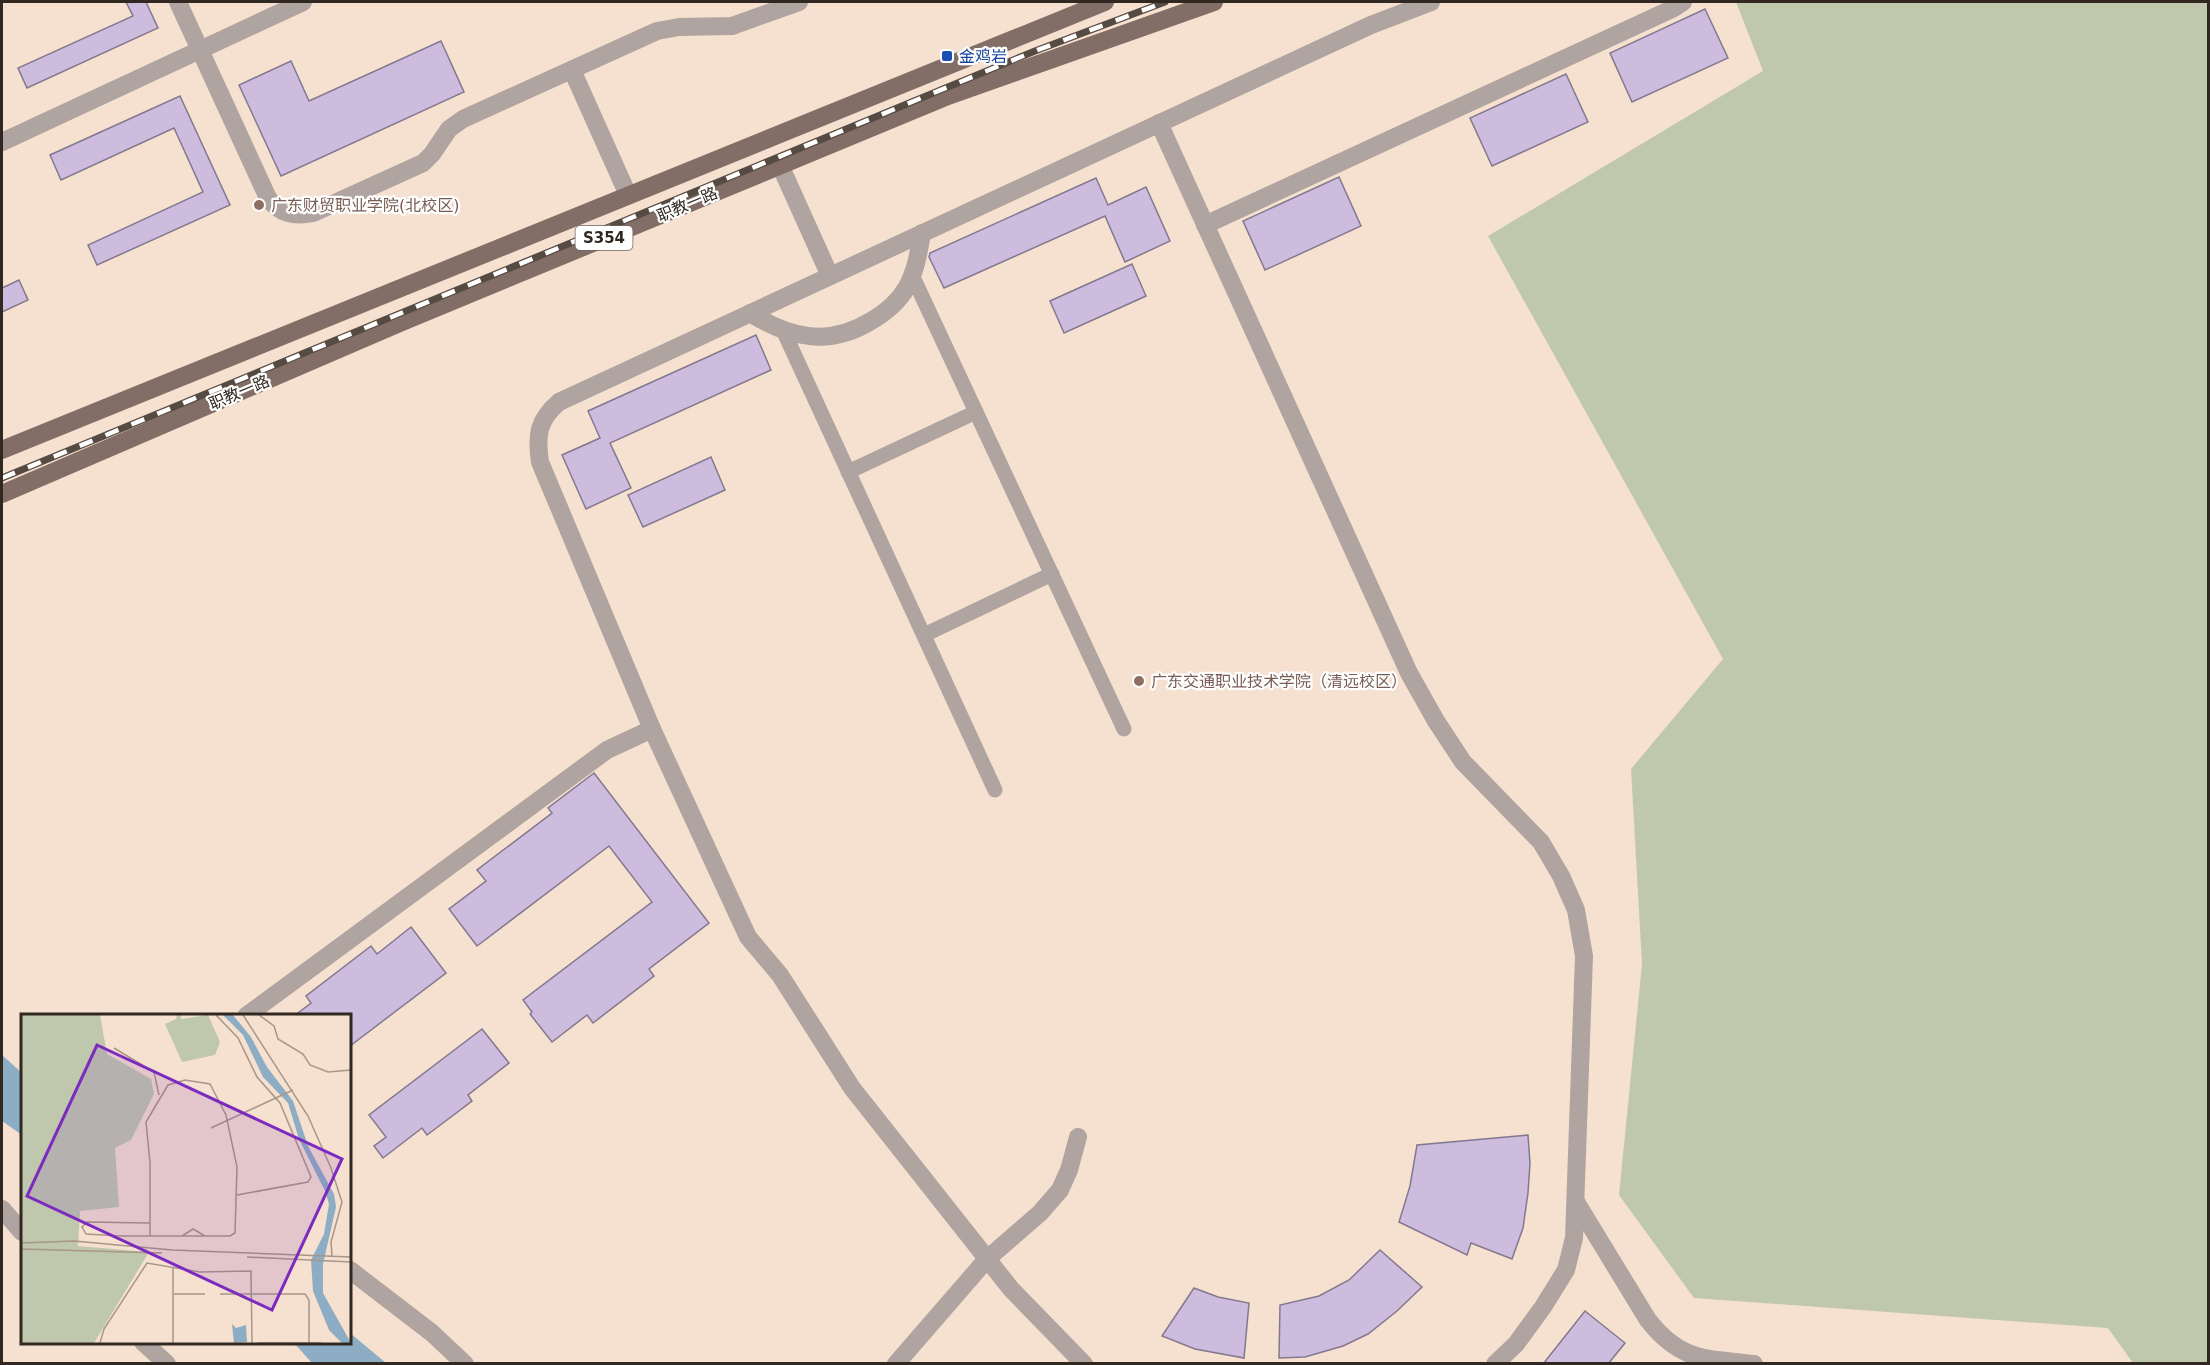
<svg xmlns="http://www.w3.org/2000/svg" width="2210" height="1365" font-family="'DejaVu Sans','Noto Sans SC',sans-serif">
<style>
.green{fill:#bfc8ad}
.water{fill:#8dadc5}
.building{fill:#cdbcde;stroke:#83798e;stroke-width:1.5}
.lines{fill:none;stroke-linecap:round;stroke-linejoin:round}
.pedestrian{stroke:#afa49f;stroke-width:15}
.minor{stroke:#afa49f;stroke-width:18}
.primary{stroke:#826e66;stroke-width:18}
.rail-casing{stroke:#564b42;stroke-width:7}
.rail{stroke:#fff;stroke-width:4.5;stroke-dasharray:14;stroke-linecap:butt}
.transit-dot{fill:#1a4fb4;stroke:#fff;stroke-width:2}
.education-dot{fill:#8d6e63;stroke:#fff;stroke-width:2}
.labels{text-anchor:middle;stroke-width:4.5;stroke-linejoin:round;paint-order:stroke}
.shield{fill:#fff;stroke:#6e6864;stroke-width:1.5}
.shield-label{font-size:15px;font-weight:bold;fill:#302821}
.transit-label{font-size:16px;fill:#164399;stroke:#fff;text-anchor:start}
.street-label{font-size:16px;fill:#302821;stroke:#fff}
.education-label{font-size:16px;fill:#785e54;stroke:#fff;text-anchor:start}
.inset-road{fill:none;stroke:#a79689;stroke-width:1.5}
.view{fill:#7b2cbf;fill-opacity:0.15;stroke:#7b2cbf;stroke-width:3}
.inset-edge{fill:none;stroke:#302821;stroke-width:3}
</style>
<rect width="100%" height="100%" fill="#f6e0cf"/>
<polygon class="green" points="1736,2 2208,2 2208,1363 2133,1363 2108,1328 1694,1298 1619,1195 1642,964 1631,769 1723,659 1488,236 1763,71"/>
<g class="water">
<polygon points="2,1055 22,1073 22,1135 2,1121"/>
<polygon points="350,1333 386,1363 312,1363 294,1343 350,1342"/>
</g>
<g class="building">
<polygon points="126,2 146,2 158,28 27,88 18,68 133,16"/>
<polygon points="1705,9 1728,58 1632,102 1610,53"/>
<polygon points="441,41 464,92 281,176 239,85 291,61 309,101"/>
<polygon points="1566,74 1588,122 1492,166 1470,118"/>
<polygon points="180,96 230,205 97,265 88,245 203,192 174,128 61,180 50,155"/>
<polygon points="1339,177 1361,226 1265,270 1243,221"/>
<polygon points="1096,178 1108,205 1146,187 1170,241 1125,262 1105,216 944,288 929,257 930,253"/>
<polygon points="1132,264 1146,296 1064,333 1050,301"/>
<polygon points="19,280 28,300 2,312 2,288"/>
<polygon points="756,335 771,370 610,443 631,488 586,509 562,455 600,438 588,411"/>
<polygon points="711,457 725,490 643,527 628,495"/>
<polygon points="594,773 709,923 649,969 654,976 593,1023 587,1015 552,1042 530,1014 532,1012 523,1000 652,902 609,846 477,946 449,909 486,881 477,870 552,813 548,808"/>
<polygon points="411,927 446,973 350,1046 350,1016 294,1016 311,1003 306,996 371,946 377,954"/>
<polygon points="482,1029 509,1063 468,1095 472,1101 427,1135 422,1128 383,1158 374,1146 386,1137 369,1115"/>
<polygon points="1528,1135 1530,1163 1528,1193 1523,1228 1512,1259 1471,1243 1467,1255 1399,1222 1410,1186 1417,1145"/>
<polygon points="1380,1250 1422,1287 1397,1311 1368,1334 1343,1346 1305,1357 1279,1358 1280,1305 1319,1296 1349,1280"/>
<polygon points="1194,1288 1218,1297 1249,1303 1244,1358 1195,1349 1162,1336"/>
<polygon points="1585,1311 1625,1343 1608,1364 1543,1364"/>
</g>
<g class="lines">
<g class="pedestrian">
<polyline points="912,275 1124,729"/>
<polyline points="783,330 995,790"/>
<polyline points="848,472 976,412"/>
<polyline points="924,635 1052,574"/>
</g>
<g class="minor">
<path d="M178,2l90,196c12,16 26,19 45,15l110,-50 9,-9 17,-25 14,-10 194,-88 22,-4 53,-1 67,-24"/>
<polyline points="572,70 628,195"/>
<polyline points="1159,123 1409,673 1436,721 1463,762 1541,842 1561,876 1576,910 1584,956 1574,1238 1566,1270 1543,1307 1516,1344 1495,1364"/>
<polyline points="2,142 303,2"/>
<polyline points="780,165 830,276"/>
<polyline points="1205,225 1674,8 1683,2"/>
<path d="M750,313c40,25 79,34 121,8 14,-8 28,-20 36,-34 9,-17 12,-36 15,-54"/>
<polyline points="246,1016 607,750 652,729"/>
<path d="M1576,1202l72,118c33,42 57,38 106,44"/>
<polyline points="2,1209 22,1232"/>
<polyline points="350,1270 432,1333 465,1364"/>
<polyline points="143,1342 167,1364"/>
<polyline points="896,1364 987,1259 1040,1213 1060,1190 1069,1170 1078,1137"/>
<path d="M1084,1364l-73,-75 -159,-201 -72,-113 -32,-38 -96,-208 -112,-267c-4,-27 -2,-42 19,-60l812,-377 60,-23"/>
</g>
<g class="primary">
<polyline points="2,450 1105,2"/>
<polyline points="2,494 402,322 948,96 1214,2"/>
</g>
<defs>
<polyline id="rail" points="2,478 1035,51 1165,2"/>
</defs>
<use href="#rail" class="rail-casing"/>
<use href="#rail" class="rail"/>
</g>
<rect class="transit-dot" x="941" y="50" width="12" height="12" rx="3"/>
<g class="education-dot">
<circle cx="259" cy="205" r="6"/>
<circle cx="1139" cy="681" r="6"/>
</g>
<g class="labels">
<rect class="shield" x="575.5" y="226" width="57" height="24" rx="4.5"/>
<g class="shield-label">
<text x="604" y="243">S354</text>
</g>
<g class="transit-label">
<text x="959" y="62">金鸡岩</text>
</g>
<g class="street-label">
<text transform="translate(687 204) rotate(-23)" y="6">职教一路</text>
<text transform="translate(239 392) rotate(-23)" y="6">职教一路</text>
</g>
<g class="education-label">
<text x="271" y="211">广东财贸职业学院(北校区)</text>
<text x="1151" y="687">广东交通职业技术学院（清远校区）</text>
</g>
</g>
<g transform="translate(21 1014)">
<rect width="330" height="330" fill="#f6e0cf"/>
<path d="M0,1h79l7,39 44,25 3,15 -23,46 -16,8 4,59 -39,4 -2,35 71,6 -55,91h-73zM156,1h4v4l27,-4 12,27 -5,13 -33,7 -17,-38 11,-5z" fill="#bfc8ad"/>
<path d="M202,1h10l18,22 16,30 26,34 15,45 26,48 2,13 -13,57v29l28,50h-9l-13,-13 -16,-39 -2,-31 13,-26 5,-30 -4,-13 -26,-52 -11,-36 -25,-26 -20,-42zM211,310l4,4 10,-3 1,17 -13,1z" fill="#8dadc5"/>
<path class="inset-road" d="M195,1l22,23 19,39 23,26 31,74 -3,5 -71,13M222,1l65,101 23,52 11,34 -11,40 1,14M238,1l15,11 4,13 25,15 7,11 18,7 23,-2M93,34l40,24 5,23M190,114l82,-38M129,222v-73l-4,-41 22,-37 17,-5 25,4 16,31 11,52 -2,66 -5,3h-109l-35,-2 -4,-7 5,-5 63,1M161,222l11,-7 12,7M0,229l53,-2 98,9 179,7M0,235l141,4M226,243l104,5M152,254v75M153,280h31M199,280h85l4,6v43M79,329l4,-14 43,-66 53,9 51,-1 1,72M236,329h64"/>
<path class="view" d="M76,31l245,114 -70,151 -245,-114z"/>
<rect width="330" height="330" class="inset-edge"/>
</g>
<rect width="2210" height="1365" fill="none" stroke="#302821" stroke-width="6"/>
</svg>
